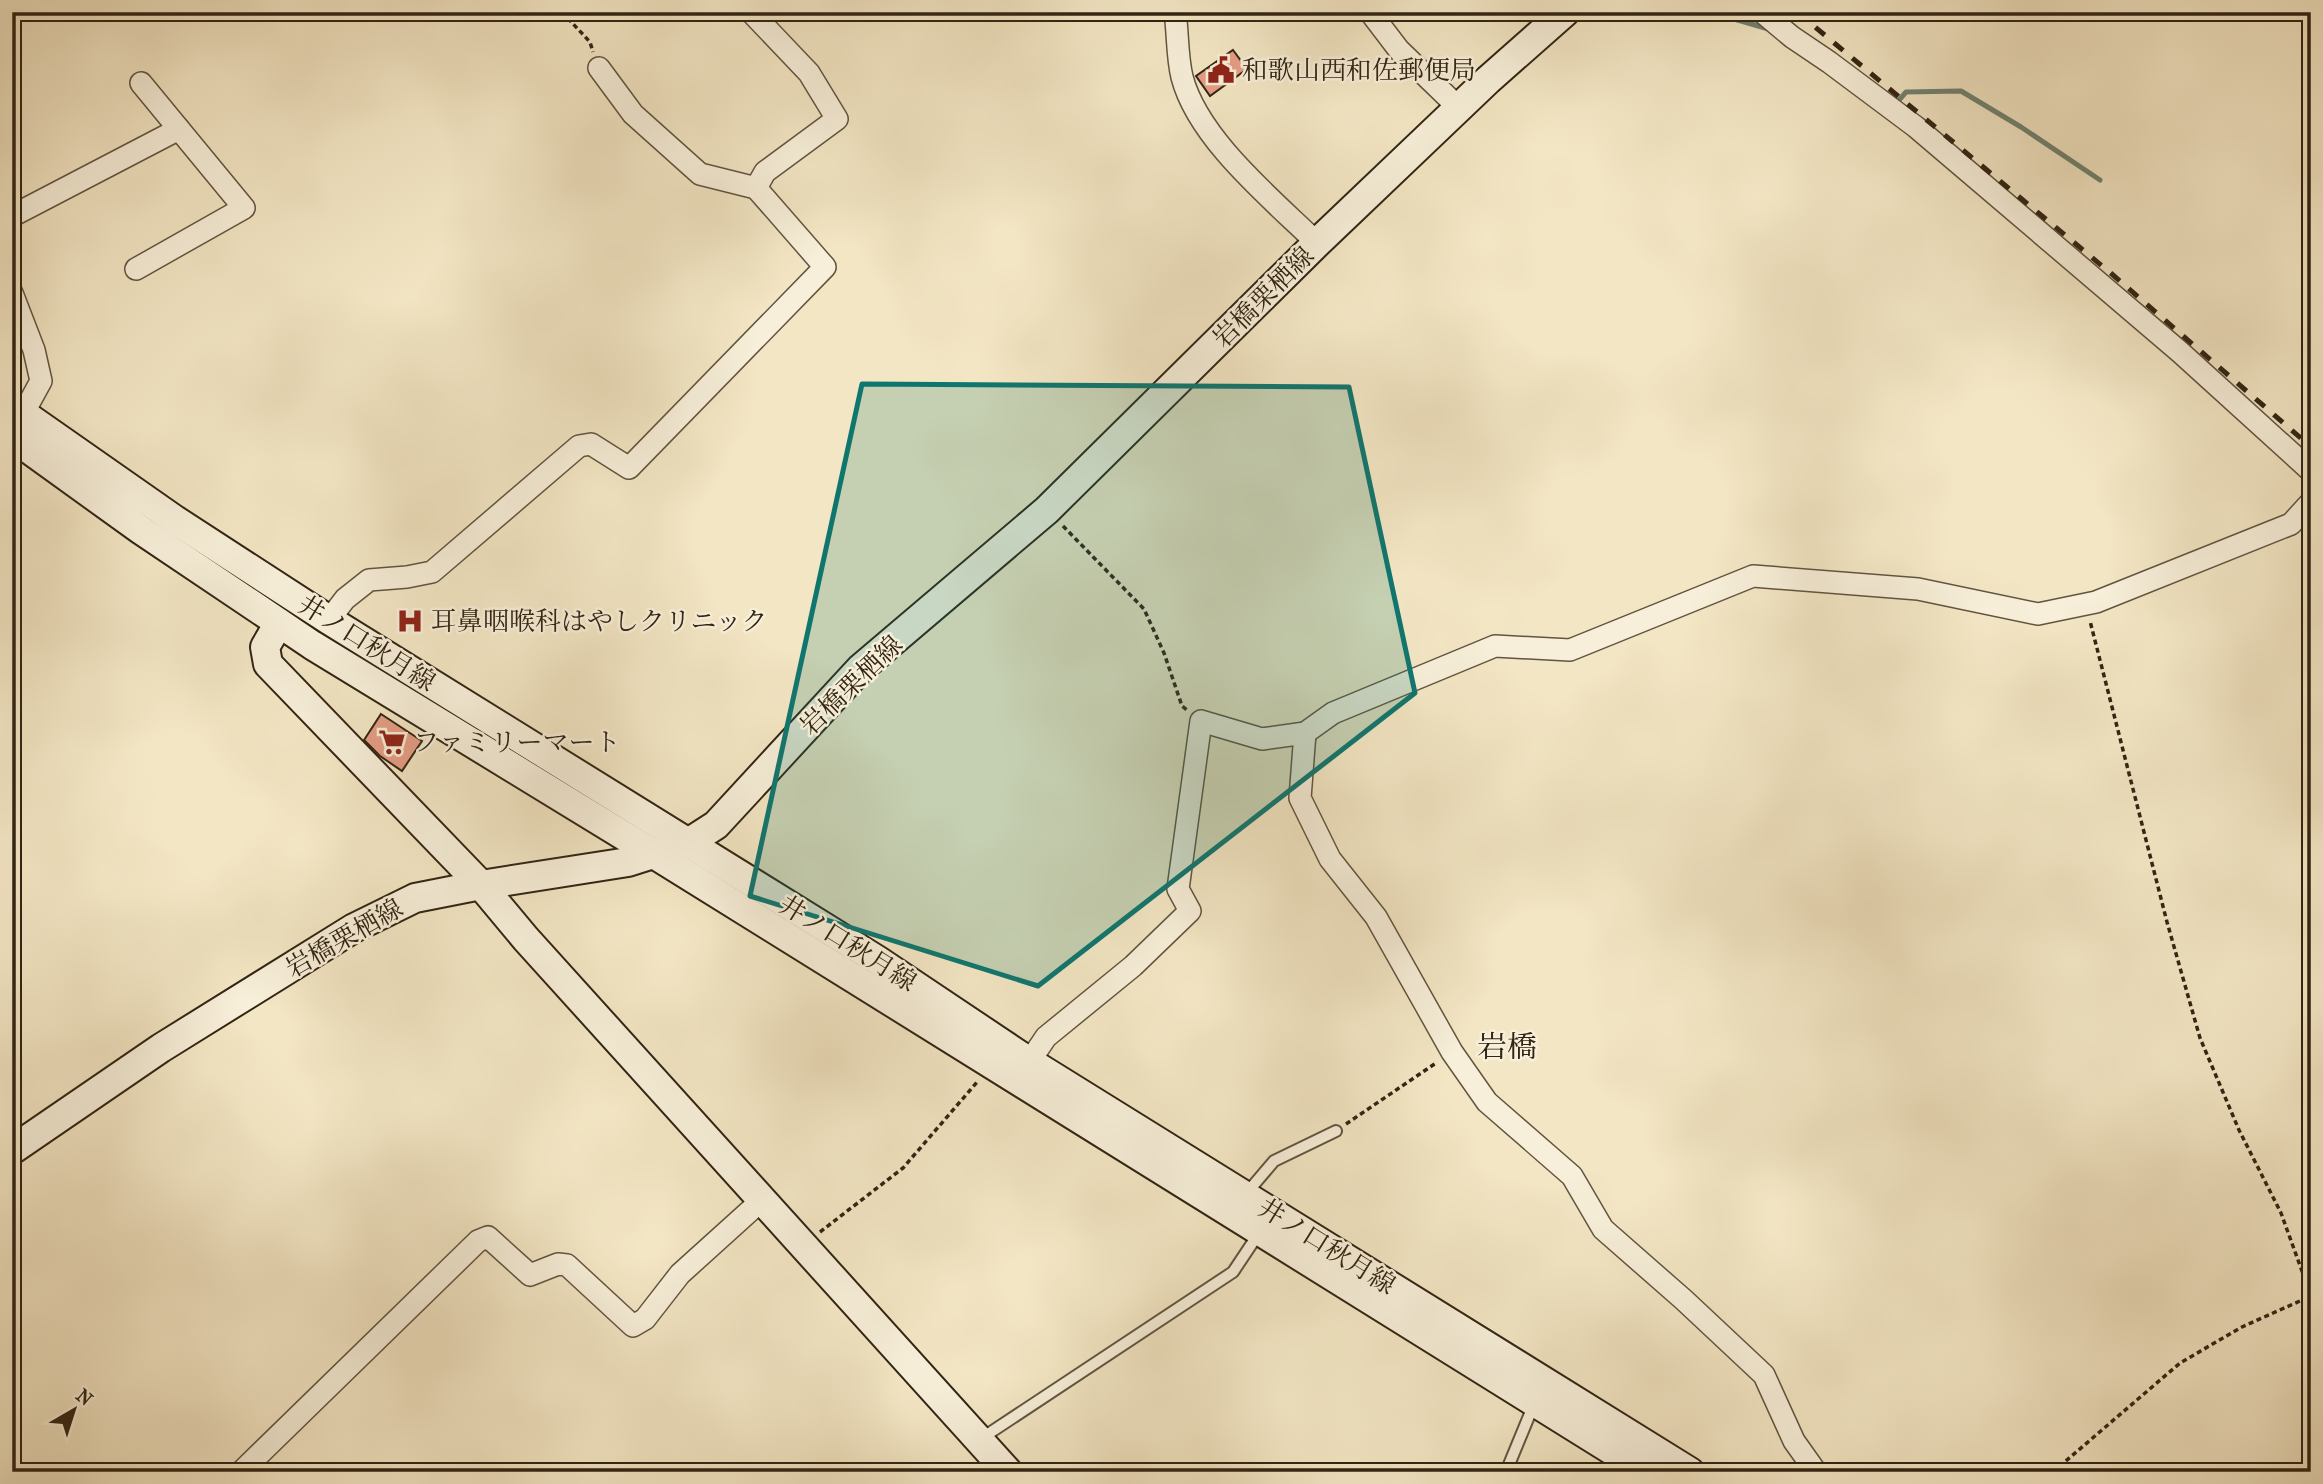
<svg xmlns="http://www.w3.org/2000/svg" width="2323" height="1484" font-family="'IM FELL French Canon','Noto Serif JP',serif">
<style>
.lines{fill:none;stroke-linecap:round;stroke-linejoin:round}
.stream{stroke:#718271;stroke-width:5}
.building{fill:#e69e86;stroke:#312413;stroke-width:2}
.lane-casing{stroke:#62543f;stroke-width:14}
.street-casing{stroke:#62543f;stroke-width:24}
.secondary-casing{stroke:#312413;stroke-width:32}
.path{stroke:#312413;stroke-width:3.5;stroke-dasharray:5 3.5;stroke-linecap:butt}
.lane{stroke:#f7efd9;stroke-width:10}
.street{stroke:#f7efd9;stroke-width:21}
.secondary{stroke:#f7efd9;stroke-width:28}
.rail{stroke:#312413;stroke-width:5;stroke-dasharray:12 12;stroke-linecap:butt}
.marked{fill:#0f766e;fill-opacity:0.2;stroke:#0f766e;stroke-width:5;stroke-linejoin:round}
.labels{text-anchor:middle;stroke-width:5;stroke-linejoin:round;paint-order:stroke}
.poi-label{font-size:26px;fill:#312413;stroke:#f7efd9;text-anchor:start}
.street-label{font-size:26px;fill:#312413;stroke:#f7efd9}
.quarter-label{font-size:30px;fill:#312413;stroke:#f7efd9}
</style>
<rect width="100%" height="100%" fill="#f3e6c4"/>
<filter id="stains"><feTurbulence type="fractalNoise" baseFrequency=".00286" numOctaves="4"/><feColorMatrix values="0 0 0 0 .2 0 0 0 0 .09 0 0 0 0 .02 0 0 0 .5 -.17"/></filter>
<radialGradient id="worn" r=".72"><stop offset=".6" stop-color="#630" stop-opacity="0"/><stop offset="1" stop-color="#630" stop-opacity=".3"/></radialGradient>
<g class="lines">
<g class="stream">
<polyline points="1710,12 1772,30"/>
<polyline points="1894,106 1906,92 1961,91 2021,127 2100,180"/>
</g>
</g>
<g class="building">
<polygon points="1233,50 1247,69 1210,96 1196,76"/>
<polygon points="381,714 422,741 402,771 380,756 364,740"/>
</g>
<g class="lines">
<defs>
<g id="lane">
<polyline points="1245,1195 1274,1161 1336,1131"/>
<polyline points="979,1440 1233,1272 1259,1233"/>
<polyline points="1506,1472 1534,1404"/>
</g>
<g id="street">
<path d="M1175,12c3,21 2,45 7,65 16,62 90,122 135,166"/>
<polyline points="1370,12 1399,50 1459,108"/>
<polyline points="1762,12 1792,37 1829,62 1916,127 2180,352 2311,471"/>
<polyline points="599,68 633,114 700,174 756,188"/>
<polyline points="12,216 179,129"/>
<polyline points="136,269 244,208 141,83"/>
<polyline points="12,293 34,350 41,381 23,414 16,424"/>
<polyline points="329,620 345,599 369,580 407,577 432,572 579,446 591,444 629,468 825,267 756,188 765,172 837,119 809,73 751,12"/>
<polyline points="1305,733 1300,798 1330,859 1376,917 1452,1052 1487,1102 1572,1176 1603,1229 1684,1300 1764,1375 1794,1441 1816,1472"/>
<polyline points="1021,1074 1046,1037 1133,966 1190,911 1178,889 1201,721 1262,739 1305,733 1333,713 1495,646 1570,650 1753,576 1918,589 2038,614 2096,602 2291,524 2311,502"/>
<polyline points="241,1472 478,1241 488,1237 530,1275 558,1264 567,1265 633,1326 645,1319 680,1274 762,1200"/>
</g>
<g id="secondary">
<polyline points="12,406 175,520 329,620 877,960 1028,1061 1690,1472"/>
<polyline points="12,437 141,530 312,645 654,854 1647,1472"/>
<polyline points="279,623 265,647 268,664 481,885 526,939 1008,1472"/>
<polyline points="12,1150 161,1048 354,928 415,898 481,885 628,862 688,843 716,825 860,669 1047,510 1317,243 1488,80 1565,12"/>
</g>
</defs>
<use href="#lane" class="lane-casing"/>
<use href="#street" class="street-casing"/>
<use href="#secondary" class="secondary-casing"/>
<g class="path">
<polyline points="562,12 590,42 593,52"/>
<polyline points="1063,526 1144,609 1164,653 1182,706 1187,710"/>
<polyline points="1346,1124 1436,1063"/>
<polyline points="820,1232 903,1168 978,1081"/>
<polyline points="2053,1472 2180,1363 2242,1327 2311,1296 2281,1213 2239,1130 2200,1038 2167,922 2090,621"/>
</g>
<use href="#lane" class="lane"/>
<use href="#street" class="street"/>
<use href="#secondary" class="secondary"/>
<polyline class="rail" points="1797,12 2113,275 2311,447"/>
</g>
<path class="marked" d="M862,384l487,3 66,306 -377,293 -288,-90z"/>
<defs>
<symbol id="civic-bare" viewBox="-9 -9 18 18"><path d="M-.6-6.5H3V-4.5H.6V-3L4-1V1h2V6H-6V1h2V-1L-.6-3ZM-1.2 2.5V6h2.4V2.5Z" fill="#8f2418" stroke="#f7efd9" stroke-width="2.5" paint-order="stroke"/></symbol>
<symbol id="hospital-bare" viewBox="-9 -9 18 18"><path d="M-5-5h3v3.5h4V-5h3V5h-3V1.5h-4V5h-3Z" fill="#8f2418" stroke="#f7efd9" stroke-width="2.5" paint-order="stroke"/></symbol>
<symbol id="supermarket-bare" viewBox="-9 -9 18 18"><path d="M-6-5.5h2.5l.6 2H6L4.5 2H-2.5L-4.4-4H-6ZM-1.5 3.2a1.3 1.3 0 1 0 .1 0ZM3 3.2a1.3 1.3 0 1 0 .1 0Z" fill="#8f2418" stroke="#f7efd9" stroke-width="2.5" paint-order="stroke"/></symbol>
</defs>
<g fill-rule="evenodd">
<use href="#civic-bare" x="1202" y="51" width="38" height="38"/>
<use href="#hospital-bare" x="391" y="602" width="38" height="38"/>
<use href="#supermarket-bare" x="373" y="723" width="38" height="38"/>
</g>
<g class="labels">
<g class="poi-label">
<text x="1242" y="79">和歌山西和佐郵便局</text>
<text x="431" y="630">耳鼻咽喉科はやしクリニック</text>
<text x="413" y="751">ファミリーマート</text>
</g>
<g class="street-label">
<text transform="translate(1263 297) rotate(-45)" y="9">岩橋栗栖線</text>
<text transform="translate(367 643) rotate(32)" y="9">井ノ口秋月線</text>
<text transform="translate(851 685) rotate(-44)" y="9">岩橋栗栖線</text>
<text transform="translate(344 938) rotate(-30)" y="9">岩橋栗栖線</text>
<text transform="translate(848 943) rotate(32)" y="9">井ノ口秋月線</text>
<text transform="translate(1327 1246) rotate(32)" y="9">井ノ口秋月線</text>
</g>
<g class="quarter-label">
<text x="1507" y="1057">岩橋</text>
</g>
</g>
<rect width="2323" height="1484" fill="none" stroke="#f3e6c4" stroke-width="42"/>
<rect x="14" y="14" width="2295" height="1456" fill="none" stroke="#312413" stroke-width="3.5"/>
<rect x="21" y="21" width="2281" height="1442" fill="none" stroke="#312413" stroke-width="2"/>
<g transform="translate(74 1410) rotate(39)" stroke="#f7efd9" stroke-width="5" paint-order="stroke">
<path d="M0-5L12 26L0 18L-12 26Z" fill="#312413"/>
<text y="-10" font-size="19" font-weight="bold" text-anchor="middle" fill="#312413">N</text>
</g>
<rect width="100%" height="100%" filter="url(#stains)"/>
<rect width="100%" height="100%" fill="url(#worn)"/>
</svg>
